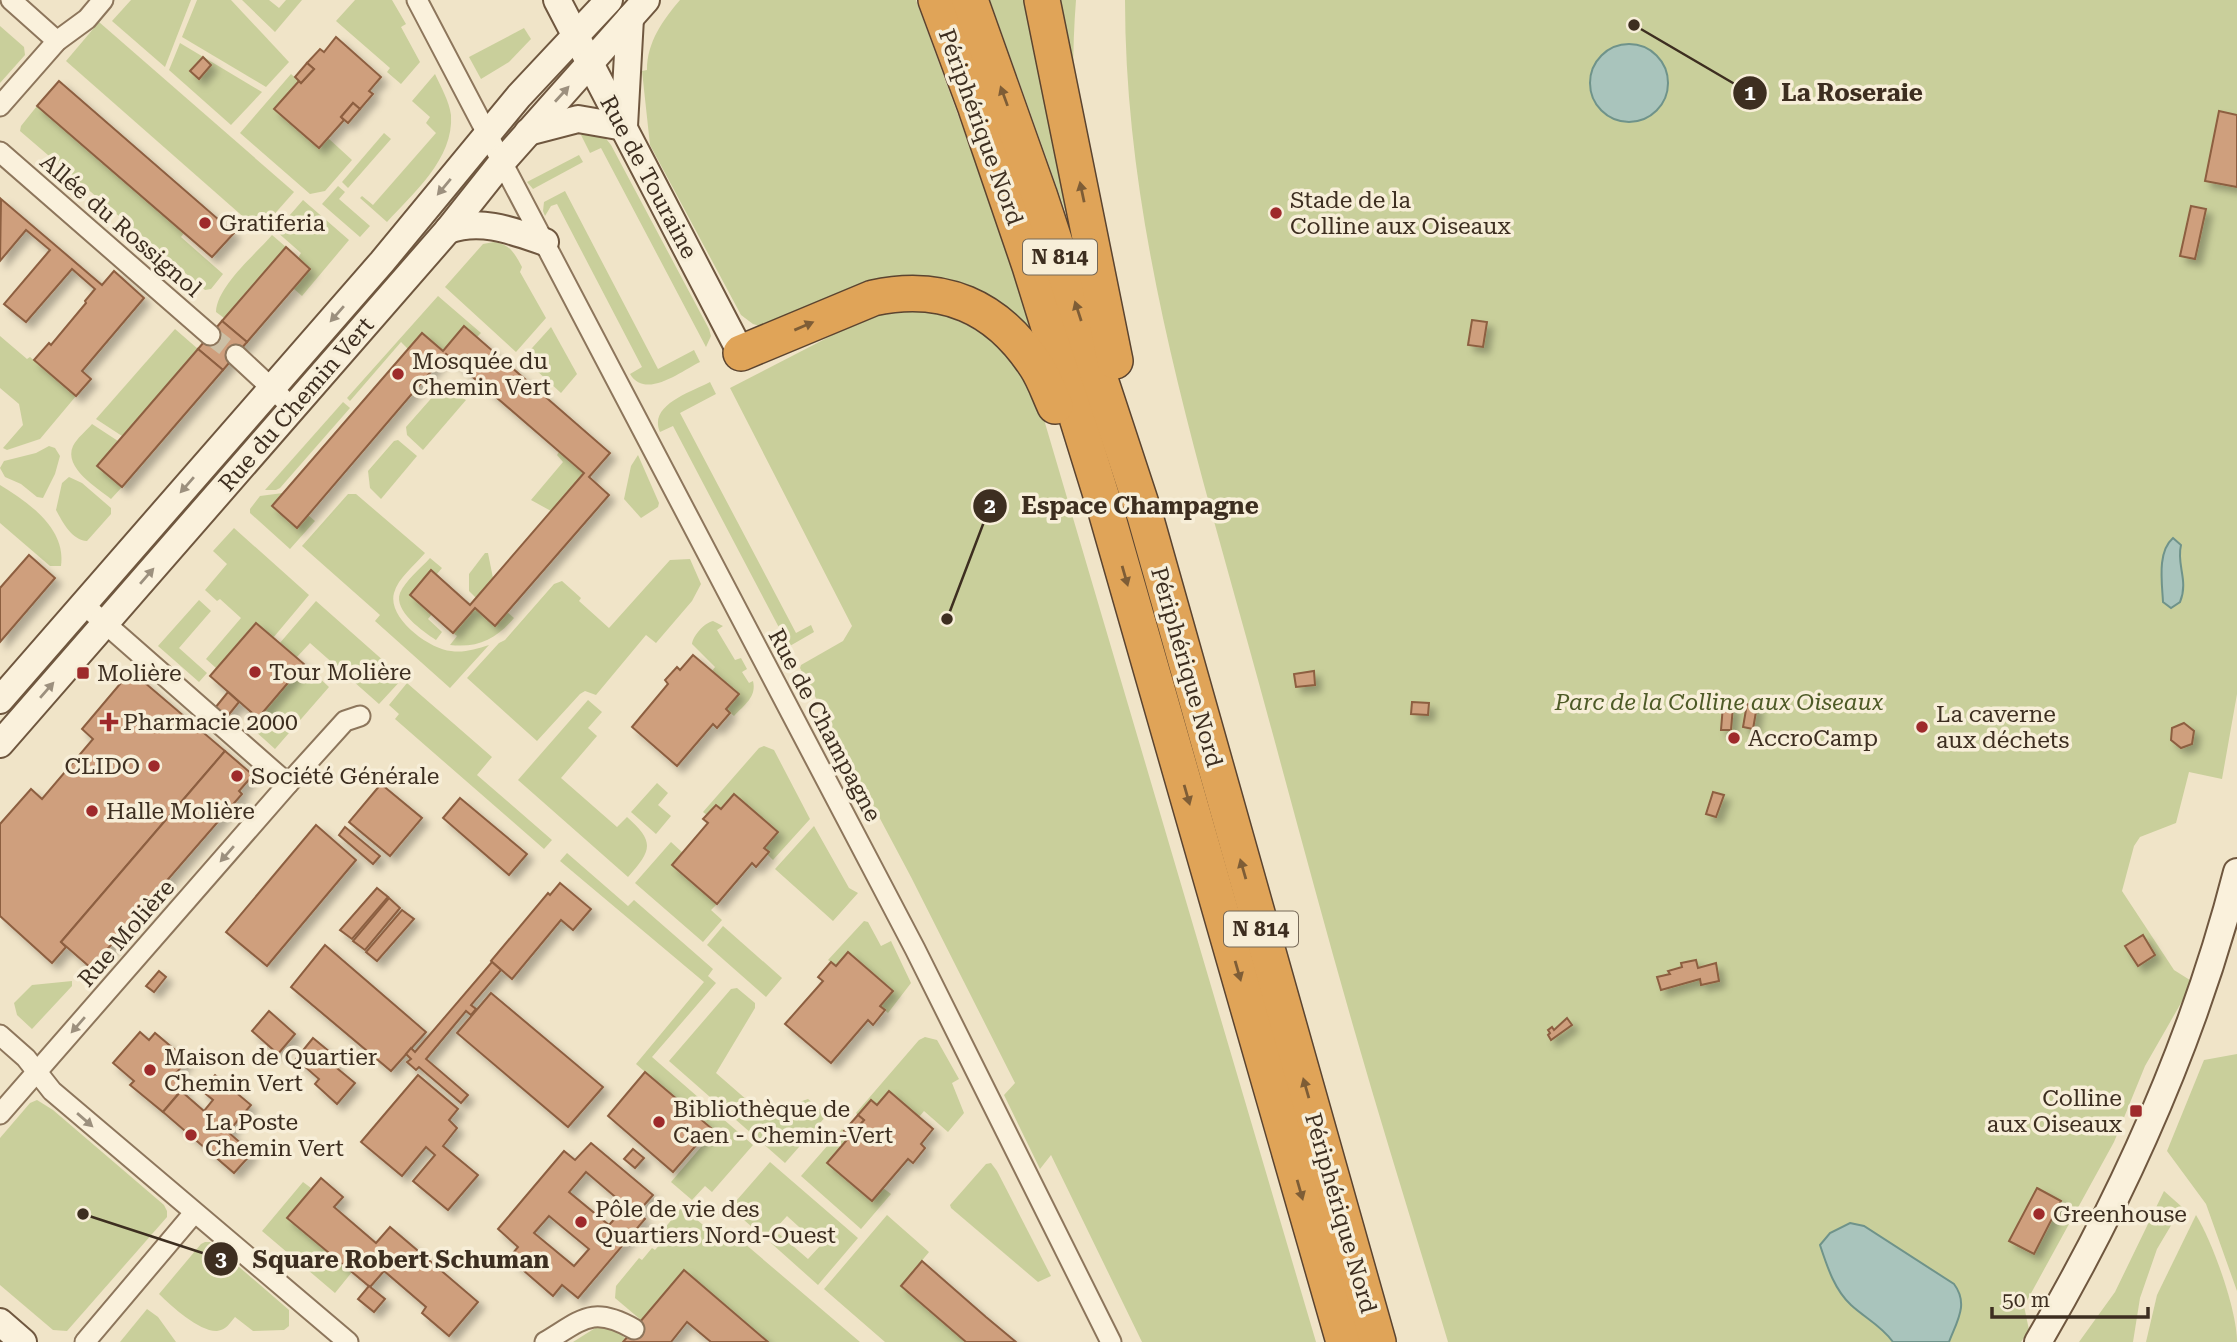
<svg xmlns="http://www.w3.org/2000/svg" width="2237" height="1342" font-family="'Roboto Serif',serif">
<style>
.green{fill:#c9cf9b}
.water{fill:#a9c4bc;stroke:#6f938a;stroke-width:2}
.building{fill:#cf9f7d;stroke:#8d5f41;stroke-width:2;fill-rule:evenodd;filter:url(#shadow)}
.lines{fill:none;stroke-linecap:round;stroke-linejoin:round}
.street-tunnel{stroke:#ccc0a6;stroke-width:19;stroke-dasharray:19 10;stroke-linecap:butt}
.street-casing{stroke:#8d765c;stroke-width:23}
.secondary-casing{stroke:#6f573f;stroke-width:30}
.highway-casing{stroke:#5b4430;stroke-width:38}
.street{stroke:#faf1dc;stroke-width:19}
.secondary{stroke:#faf1dc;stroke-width:26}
.highway{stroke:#e0a458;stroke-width:35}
.oneway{fill:#9c907e}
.oneway2{fill:#7e5d36}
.poi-dot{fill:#9e2a2b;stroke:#f7eed8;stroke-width:2.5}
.labels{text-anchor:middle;stroke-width:7;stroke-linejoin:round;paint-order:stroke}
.shield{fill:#f7eed8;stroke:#756857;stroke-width:2}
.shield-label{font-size:21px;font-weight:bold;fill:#3d2e20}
.street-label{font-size:23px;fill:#3d2e20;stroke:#f7eed8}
.poi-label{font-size:23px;fill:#3d2e20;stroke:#f7eed8;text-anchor:start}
.park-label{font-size:23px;font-style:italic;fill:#4d5a26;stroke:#f7eed8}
.leader{fill:none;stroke:#3d2e20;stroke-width:2.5}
.callout-dot{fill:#3d2e20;stroke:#f7eed8;stroke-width:2.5}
.mark-label{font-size:21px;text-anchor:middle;font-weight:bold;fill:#fff}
.callout-label{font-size:24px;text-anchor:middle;font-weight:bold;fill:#3d2e20;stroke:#f7eed8;stroke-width:7;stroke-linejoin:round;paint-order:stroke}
</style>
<defs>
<filter id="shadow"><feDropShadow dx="6" dy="6" stdDeviation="3.5" flood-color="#0004"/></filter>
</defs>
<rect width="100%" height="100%" fill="#f0e4c8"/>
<g class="green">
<polygon points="131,0 191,0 165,67 112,21"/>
<polygon points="197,0 231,0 289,62 266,87 182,37"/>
<polygon points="242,0 269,0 279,8 286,0 302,0 275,32"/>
<polygon points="355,0 392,0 406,24 401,27 420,62 401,84 387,72 390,68 336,21"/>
<path d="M680,0h236l76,208 40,118 -5,5 -53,-39 -211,35 -10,-3 -12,-9 -91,-170 -8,-74 5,-1c0,-28 16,-50 33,-70z"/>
<path d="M990,0h86c-7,89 0,181 10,269z"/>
<path d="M1125,0h1112v694l-15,85 -33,-7 -13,51 -36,14 -6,9 -12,45 52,79 19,12 -48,84 -31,76 -90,164 5,24 -8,12h-573c-31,-104 -64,-208 -94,-313 -37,-129 -71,-259 -107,-389 -58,-209 -122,-421 -122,-640z"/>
<polygon points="99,22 294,192 263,227 257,229 66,61"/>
<polygon points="0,26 24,47 25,55 0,83"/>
<polygon points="524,28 531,39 509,62 481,79 469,57"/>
<polygon points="180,43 262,92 231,125 169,70"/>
<polygon points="291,74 299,81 275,109 319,148 328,138 352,160 325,191 310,194 240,133"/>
<path d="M435,74c6,13 14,27 16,41 3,44 -38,78 -64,107l-27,-24 2,-2 11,9 63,-72 -10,-10 4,-6 -18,-16z"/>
<polygon points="37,106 184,233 181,237 223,274 211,289 205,290 20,131 21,126"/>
<polygon points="384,133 391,139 348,188 342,182"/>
<polygon points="585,133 603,135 611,145 709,329 711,336 706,347 601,148 590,153 581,135"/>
<polygon points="579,155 583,162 533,189 527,182"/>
<polygon points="338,186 345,192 339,199 370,226 360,237 322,204"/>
<path d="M565,191l93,178 36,-19 6,12c-19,9 -54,38 -70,12l12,-7 -85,-163 -6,2 -6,10 -2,-5 1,-9z"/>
<polygon points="303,200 349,240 302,296 293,288 310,268 298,258 301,253 276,231"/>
<path d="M272,235l14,12 -62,71 -8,-6c1,-26 40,-58 56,-77z"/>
<path d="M494,242c16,2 21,12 28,25l-2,5 26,46 -30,34 -71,-65 38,-43z"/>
<polygon points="438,296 481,333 477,337 464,327 443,351 423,333 408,349 401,342 350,401 347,398"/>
<path d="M932,310c34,13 69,30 90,61 7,11 12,24 18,35l276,936h-174l-91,-187 -11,14 -36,-74 11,-12 -104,-206 -111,-209 1,-3 42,-24 9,-15 -122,-238 126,-65 34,-12z"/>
<polygon points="551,327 577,374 561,393 523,358"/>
<polygon points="175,329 198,349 122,436 96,419"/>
<polygon points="0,336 27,359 30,357 76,396 40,439 7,450 3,448 23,425 19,404 0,388"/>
<path d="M710,382l6,12 -36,19 116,220 15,-8 3,7 -38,22 -6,-7 15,-8 -112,-213 -13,6c-12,-27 31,-40 50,-50z"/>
<polygon points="446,389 466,400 423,450 407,435 406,427 436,393"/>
<polygon points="343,402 350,408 280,488 276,490 265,490"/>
<path d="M92,424l26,17 -21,25 25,21 -11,12c-13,-11 -48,-31 -38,-53 4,-8 13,-15 19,-22z"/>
<polygon points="398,440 417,456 381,499 370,488 368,471 394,441"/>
<polygon points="49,446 55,448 60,456 55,474 43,498 37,497 21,484 5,477 0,468 4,461 36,453"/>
<polygon points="559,452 584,473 551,511 531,500 563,462 557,455"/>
<polygon points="638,455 659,503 658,507 641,518 624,499 631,466"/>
<path d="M69,477l13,6 29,25v6l-24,27c-15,-1 -24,-18 -31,-31l6,-27z"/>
<path d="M0,485c29,18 66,43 61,81h-11l-50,-43z"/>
<polygon points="283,493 273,507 296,527 308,515 315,521 290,549 250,513 250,509 260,496"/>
<path d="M348,494h8l69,59c-10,12 -27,25 -31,40 -7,25 35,56 57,58 13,2 25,-2 38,-6l-39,43 -75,-67 5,-6 -78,-69z"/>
<polygon points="234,528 309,595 273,638 255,623 216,668 206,659 241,618 220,599 217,601 205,590 227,564 213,551"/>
<polygon points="485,553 488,553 493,578 476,598 469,591 469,574"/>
<path d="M430,558l12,10 -6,7 -6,-4 -20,24 22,19 -4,5 14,13 -6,8c-12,-8 -43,-29 -36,-47 5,-12 21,-25 30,-35z"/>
<polygon points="690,559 701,584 692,601 656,643 646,635 596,695 585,691 580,694 537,741 467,678 499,643 505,640 554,584 562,581 581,598 579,601 609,628 670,560"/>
<polygon points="199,600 211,611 179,648 207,673 199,682 158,646"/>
<polygon points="316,601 403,678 379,704 310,643 296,658 279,644"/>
<path d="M475,608l20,18 12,-14 7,6c-18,21 -35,30 -64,27l7,-9 -4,-3z"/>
<path d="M713,621l10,5 -6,4 18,30 6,-2 6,11 -5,3 7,11 4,-2c4,16 -9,24 -19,35l-8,-7 -14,-38 3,-4 -23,-23c1,-8 12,-21 21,-23z"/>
<polygon points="304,664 329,687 275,749 254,730 261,722 258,718"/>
<polygon points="407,683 492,757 477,775 552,840 544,849 395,719 399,714 389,705"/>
<path d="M588,700l14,12 -14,16 9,8 -36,42 56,49 10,-10c28,25 25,33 1,60l-110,-97z"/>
<polygon points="764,746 774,750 810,819 773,860 767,854 768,852 764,848 778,832 734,794 721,809 716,805 707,815 703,812 759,748"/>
<polygon points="657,783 668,793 658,805 671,816 656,834 631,812"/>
<polygon points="814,826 849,888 858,893 833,921 775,869"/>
<polygon points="671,842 683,853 672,865 717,904 711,910 722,920 703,942 635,883"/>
<polygon points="567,853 628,906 634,900 713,969 708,976 716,983 652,1057 753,1145 712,1192 705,1186 692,1200 671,1182 714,1132 636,1064 704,982 560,861"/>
<polygon points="864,921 868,922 881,946 891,941 911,983 888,1013 880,1006 893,990 848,952 836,966 828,960"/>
<polygon points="723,926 782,978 766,997 707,945"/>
<polygon points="72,981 72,986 32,1029 17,1015 14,1003 32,985"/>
<polygon points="737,988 755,1003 755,1008 716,1073 763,1114 808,1099 827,1115 785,1163 669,1061 731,989"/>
<polygon points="925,1037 937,1040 959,1079 952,1083 964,1113 948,1132 924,1111 919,1117 889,1091 877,1105 858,1115 856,1113 919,1040"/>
<polygon points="2237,1054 2237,1291 2206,1204 2167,1151 2204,1060"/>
<polygon points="37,1100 53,1110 164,1205 167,1211 167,1217 67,1331 53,1330 0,1285 0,1138 30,1103"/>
<polygon points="842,1129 850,1136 827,1163 872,1201 883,1188 891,1194 861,1229 801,1176"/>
<polygon points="770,1162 858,1238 818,1285 771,1243 779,1234 808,1259 820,1246 787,1216 766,1239 730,1208"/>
<polygon points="991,1163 997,1171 1051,1276 1038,1282 951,1208 950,1205 986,1164"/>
<polygon points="303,1182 311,1188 287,1218 352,1272 335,1293 262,1231"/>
<polygon points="2164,1191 2182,1207 2157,1249 2140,1298 2133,1342 2079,1342 2115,1292"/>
<polygon points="682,1207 716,1236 724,1226 860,1342 768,1342 684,1271 641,1320 615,1298 616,1286 639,1258 642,1260 652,1248 655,1250 669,1234 664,1229"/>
<polygon points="887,1215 929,1252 901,1286 966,1342 885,1342 824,1289"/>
<path d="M2196,1215c17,28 41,95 41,127h-91l11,-47z"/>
<path d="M205,1242h5l79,68v16l-5,4 -31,1 -18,-14c-5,6 -9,13 -18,14 -17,1 -46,-25 -58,-37l42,-50z"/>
<polygon points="147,1309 158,1317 176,1342 120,1342"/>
<polygon points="600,1325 618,1332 626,1339 623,1342 573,1342"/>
</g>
<g class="water">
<circle cx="1629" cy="83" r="39"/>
<path d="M2173,538l8,7c-5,20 8,35 -1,57l-9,6 -8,-6c-1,-20 -6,-50 10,-64z"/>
<path d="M1850,1223l14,3 90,58c15,20 3,37 -5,58h-56c-11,-16 -28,-24 -42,-37 -17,-16 -24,-39 -31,-60l10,-12z"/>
</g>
<g class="building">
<polygon points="336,37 381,77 369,91 373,94 360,109 353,103 341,117 344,120 319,148 274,109 299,81 301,83 314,69 307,63 320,49 324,52"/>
<polygon points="203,57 211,65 199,79 190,71"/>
<polygon points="307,63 314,69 301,83 295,77"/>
<polygon points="59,81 234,233 212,257 37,106"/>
<polygon points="353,103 360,109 348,123 341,117"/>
<polygon points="2219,111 2237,115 2237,187 2205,181"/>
<polygon points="1,199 102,285 114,271 144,298 82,371 91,379 76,396 34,360 49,343 51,345 86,303 85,301 95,289 72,269 26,322 4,304 50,250 26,230 0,261"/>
<polygon points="2191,206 2206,209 2195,259 2180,256"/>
<polygon points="286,247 310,269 247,342 222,321"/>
<polygon points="1472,320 1487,322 1483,347 1468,345"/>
<polygon points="222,321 247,342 223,370 198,349"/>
<polygon points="464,326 610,453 589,477 609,495 495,626 475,608 453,633 410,595 431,570 470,605 584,473 446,354 297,528 272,506 422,333 443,351"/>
<polygon points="198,349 223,370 122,487 97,466"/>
<polygon points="29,555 55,578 0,642 0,588"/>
<polygon points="256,623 304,664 258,718 210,676"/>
<polygon points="693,655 739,694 726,709 730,713 717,728 713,724 677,766 632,727 668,684 665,680 677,667 680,670"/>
<polygon points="131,671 225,751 61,942 66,947 52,963 0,916 0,824 31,789 42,799 93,739 82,729"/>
<polygon points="1314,671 1315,685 1296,687 1294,674"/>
<polygon points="228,692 239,702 226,718 215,708"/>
<polygon points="1412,702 1429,703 1428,715 1411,714"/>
<polygon points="1747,704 1757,706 1753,729 1743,727"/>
<polygon points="1723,705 1733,706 1731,730 1721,730"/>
<polygon points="2184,723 2194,731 2192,744 2181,748 2171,740 2172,728"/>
<polygon points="225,751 253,775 239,791 242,794 91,968 61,942"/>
<polygon points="381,784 422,818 390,856 349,822"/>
<polygon points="1713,792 1724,795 1716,817 1706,814"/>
<polygon points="734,794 778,832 764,848 769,852 756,867 752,863 717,904 672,865 708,823 703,819 716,805 721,809"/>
<polygon points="460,798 527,854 509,875 443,818"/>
<polygon points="316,825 356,860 267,966 226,932"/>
<polygon points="345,827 380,856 373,864 339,835"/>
<polygon points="560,883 591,909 573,930 561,920 512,979 491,961 548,893 550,895"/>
<polygon points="377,888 388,897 352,939 340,930"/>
<polygon points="389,898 400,908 365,950 353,941"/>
<polygon points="402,910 414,919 377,961 366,952"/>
<polygon points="2143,935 2155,955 2138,966 2125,946"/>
<polygon points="325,945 426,1032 391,1071 291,987"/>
<polygon points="848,952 893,991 880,1006 885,1010 873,1025 868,1020 831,1063 785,1024 823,981 818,977 831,962 836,966"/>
<polygon points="1696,960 1698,968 1716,963 1719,981 1701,985 1700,979 1661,990 1657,977 1670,974 1668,971 1682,967 1681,963"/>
<polygon points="492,962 501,970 471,1005 476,1009 471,1015 466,1011 426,1059 468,1095 461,1103 419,1067 416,1070 407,1062 411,1059 406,1054 411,1048 415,1052"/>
<polygon points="159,971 166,977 154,992 146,986"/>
<polygon points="491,993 603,1087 568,1127 457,1033"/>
<polygon points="269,1011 295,1034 278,1054 252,1031"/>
<polygon points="1567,1018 1572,1025 1551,1040 1548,1035 1550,1033 1548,1030 1552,1027 1554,1030"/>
<polygon points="140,1032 149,1040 155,1033 187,1060 173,1077 184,1087 163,1112 130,1085 134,1081 113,1063"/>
<polygon points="313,1038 337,1058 332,1064 355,1083 337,1104 315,1084 319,1079 296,1059"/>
<polygon points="645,1072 711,1128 673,1172 608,1116"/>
<polygon points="215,1075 251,1105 228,1132 252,1153 234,1173 163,1112 181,1091 204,1111 213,1100 201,1090"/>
<polygon points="418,1075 458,1109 449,1120 457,1128 443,1146 478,1175 448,1210 413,1181 435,1155 426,1147 402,1176 361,1142"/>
<polygon points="889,1091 933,1129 921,1144 925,1148 913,1163 908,1159 872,1201 827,1163 864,1120 858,1115 871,1100 877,1105"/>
<polygon points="858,1115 864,1120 850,1136 844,1131"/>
<path d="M591,1143l62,52 -16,18 8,6 -67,79 -16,-13 -9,11 -44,-38 9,-11 -20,-18 66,-78 11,9zM586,1172l40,34 -17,19 -40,-33zM549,1216l40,33 -15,17 -40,-33z"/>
<polygon points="633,1149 644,1158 635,1168 624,1159"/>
<polygon points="321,1178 343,1197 334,1207 376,1243 390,1227 478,1302 449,1336 422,1313 426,1307 384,1271 370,1287 287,1218"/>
<polygon points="2037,1188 2061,1201 2034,1254 2009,1241"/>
<polygon points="922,1261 986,1317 1016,1342 966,1342 901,1286"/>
<polygon points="684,1270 768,1342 711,1342 687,1322 671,1342 623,1342"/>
<polygon points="369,1286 385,1299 374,1312 358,1299"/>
</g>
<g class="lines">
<polyline class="street-tunnel" points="210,335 236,355"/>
<defs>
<g id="street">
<polyline points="11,0 57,41"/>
<polyline points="417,0 915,949 1111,1342"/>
<polyline points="0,106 57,41 87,19 103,0"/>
<polyline points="0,152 210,335"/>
<polyline points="236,355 293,408"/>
<polyline points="83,604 288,784"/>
<polyline points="0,1035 26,1058 52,1091 348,1342"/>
<polyline points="0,1114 288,784 345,721 360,716"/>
<polyline points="85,1342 194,1213"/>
<path d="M545,1342c37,-22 47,-37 89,-13"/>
</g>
<g id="secondary">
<polyline points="557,0 741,353"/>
<polyline points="624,126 630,18"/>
<polyline points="528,132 578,119 624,127"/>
<path d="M448,230c33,-12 65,1 97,12"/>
<polyline points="0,700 382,262 519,96 609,0"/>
<polyline points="0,744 448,230 502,162 646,0"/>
<polyline points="0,1322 23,1342"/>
<path d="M2038,1342c86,-147 157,-305 199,-470"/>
</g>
<g id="highway">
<polyline points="936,0 976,108 1030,266 1106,511 1344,1342"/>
<polyline points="970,0 1039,194 1145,516 1378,1342"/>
<polyline points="1042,0 1115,361"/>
<path d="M741,353l132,-55c70,-15 124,8 163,68 8,12 13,27 19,40"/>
</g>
</defs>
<use href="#street" class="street-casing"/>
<use href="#secondary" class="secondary-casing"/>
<use href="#highway" class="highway-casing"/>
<use href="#street" class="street"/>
<use href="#secondary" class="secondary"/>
<use href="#highway" class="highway"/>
</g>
<defs><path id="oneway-solid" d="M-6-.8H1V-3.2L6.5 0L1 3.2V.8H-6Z" transform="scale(1.75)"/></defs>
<g class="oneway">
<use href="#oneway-solid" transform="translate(562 94) rotate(-48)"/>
<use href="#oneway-solid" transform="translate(444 187) rotate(130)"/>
<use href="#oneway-solid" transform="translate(337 314) rotate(131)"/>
<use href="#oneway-solid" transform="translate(187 485) rotate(131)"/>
<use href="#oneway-solid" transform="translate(147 576) rotate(-49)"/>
<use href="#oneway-solid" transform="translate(47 690) rotate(-49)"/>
<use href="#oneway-solid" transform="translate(227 854) rotate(131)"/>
<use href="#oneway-solid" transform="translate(78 1025) rotate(131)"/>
<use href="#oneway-solid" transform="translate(85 1120) rotate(41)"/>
</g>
<g class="oneway2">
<use href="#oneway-solid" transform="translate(1004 96) rotate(-110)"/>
<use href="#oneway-solid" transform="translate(1082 192) rotate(-102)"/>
<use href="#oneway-solid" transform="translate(1078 311) rotate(-108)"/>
<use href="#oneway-solid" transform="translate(804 326) rotate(-23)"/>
<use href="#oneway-solid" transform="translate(1125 576) rotate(74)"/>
<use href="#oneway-solid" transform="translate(1187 795) rotate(74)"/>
<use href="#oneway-solid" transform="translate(1243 869) rotate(-106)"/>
<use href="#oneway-solid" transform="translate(1238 971) rotate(74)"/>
<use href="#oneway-solid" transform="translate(1306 1088) rotate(-106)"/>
<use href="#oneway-solid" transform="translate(1300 1190) rotate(74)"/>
</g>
<g class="poi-dot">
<circle cx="1276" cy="213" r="7"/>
<circle cx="205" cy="223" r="7"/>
<circle cx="398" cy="374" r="7"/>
<circle cx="255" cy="672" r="7"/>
<rect x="76" y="666" width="14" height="14" rx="3.5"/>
<path d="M105.5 711.5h7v7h7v7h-7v7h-7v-7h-7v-7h7z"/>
<circle cx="1922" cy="727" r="7"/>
<circle cx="1734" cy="738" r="7"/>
<circle cx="154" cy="766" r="7"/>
<circle cx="237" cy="776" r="7"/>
<circle cx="92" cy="811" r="7"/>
<circle cx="150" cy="1070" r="7"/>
<rect x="2129" y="1104" width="14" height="14" rx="3.5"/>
<circle cx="659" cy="1122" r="7"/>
<circle cx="191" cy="1135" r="7"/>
<circle cx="2039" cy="1214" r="7"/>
<circle cx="581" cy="1222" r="7"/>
</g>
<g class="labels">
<g class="shield">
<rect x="1023" y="239.5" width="74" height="35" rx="5"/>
<rect x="1224" y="911.5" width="74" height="35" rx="5"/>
</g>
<g class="shield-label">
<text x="1060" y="264">N 814</text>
<text x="1261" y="936">N 814</text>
</g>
<g class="street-label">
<text transform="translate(981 127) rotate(70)" y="8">Périphérique Nord</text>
<text transform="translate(649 177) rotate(62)" y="8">Rue de Touraine</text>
<text transform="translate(121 225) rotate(41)" y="8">Allée du Rossignol</text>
<text transform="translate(296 404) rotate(-49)" y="8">Rue du Chemin Vert</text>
<text transform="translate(1187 667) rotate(74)" y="8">Périphérique Nord</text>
<text transform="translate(825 725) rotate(62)" y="8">Rue de Champagne</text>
<text transform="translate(126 933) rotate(-49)" y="8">Rue Molière</text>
<text transform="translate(1341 1213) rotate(74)" y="8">Périphérique Nord</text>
</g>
<g class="poi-label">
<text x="1290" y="208">Stade de la<tspan x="1290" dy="26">Colline aux Oiseaux</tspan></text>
<text x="219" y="231">Gratiferia</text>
<text x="412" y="369">Mosquée du<tspan x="412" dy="26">Chemin Vert</tspan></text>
<text x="269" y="680">Tour Molière</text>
<text x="97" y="681">Molière</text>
<text x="1936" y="722">La caverne<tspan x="1936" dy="26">aux déchets</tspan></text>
<text x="123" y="730">Pharmacie 2000</text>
<text x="1748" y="746">AccroCamp</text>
<text x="140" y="774" text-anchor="end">CLIDO</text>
<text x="251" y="784">Société Générale</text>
<text x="106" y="819">Halle Molière</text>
<text x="164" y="1065">Maison de Quartier<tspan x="164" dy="26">Chemin Vert</tspan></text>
<text x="2122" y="1106" text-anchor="end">Colline<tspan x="2122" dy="26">aux Oiseaux</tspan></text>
<text x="673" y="1117">Bibliothèque de<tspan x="673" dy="26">Caen - Chemin-Vert</tspan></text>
<text x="205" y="1130">La Poste<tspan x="205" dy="26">Chemin Vert</tspan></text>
<text x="595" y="1217">Pôle de vie des<tspan x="595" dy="26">Quartiers Nord-Ouest</tspan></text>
<text x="2053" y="1222">Greenhouse</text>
</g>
<g class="park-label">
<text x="1719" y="710">Parc de la Colline aux Oiseaux</text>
</g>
</g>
<path class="leader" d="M1634 25L1750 93M947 619L990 506M83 1214L221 1259"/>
<g class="callout-dot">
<circle cx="1634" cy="25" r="7"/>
<circle cx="947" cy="619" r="7"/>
<circle cx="83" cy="1214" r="7"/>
<circle cx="1750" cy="93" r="18"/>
<circle cx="990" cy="506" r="18"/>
<circle cx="221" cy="1259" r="18"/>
</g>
<g class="mark-label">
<text x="1750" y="100">1</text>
<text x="990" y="513">2</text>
<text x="221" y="1266">3</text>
</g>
<g class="callout-label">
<text x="1852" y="101">La Roseraie</text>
<text x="1140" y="514">Espace Champagne</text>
<text x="401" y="1268">Square Robert Schuman</text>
</g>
<path d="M1992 1307v10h156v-10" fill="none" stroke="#3d2e20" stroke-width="3.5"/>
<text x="2002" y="1307" font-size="21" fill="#3d2e20" stroke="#f7eed8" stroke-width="5" paint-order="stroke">50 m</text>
</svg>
